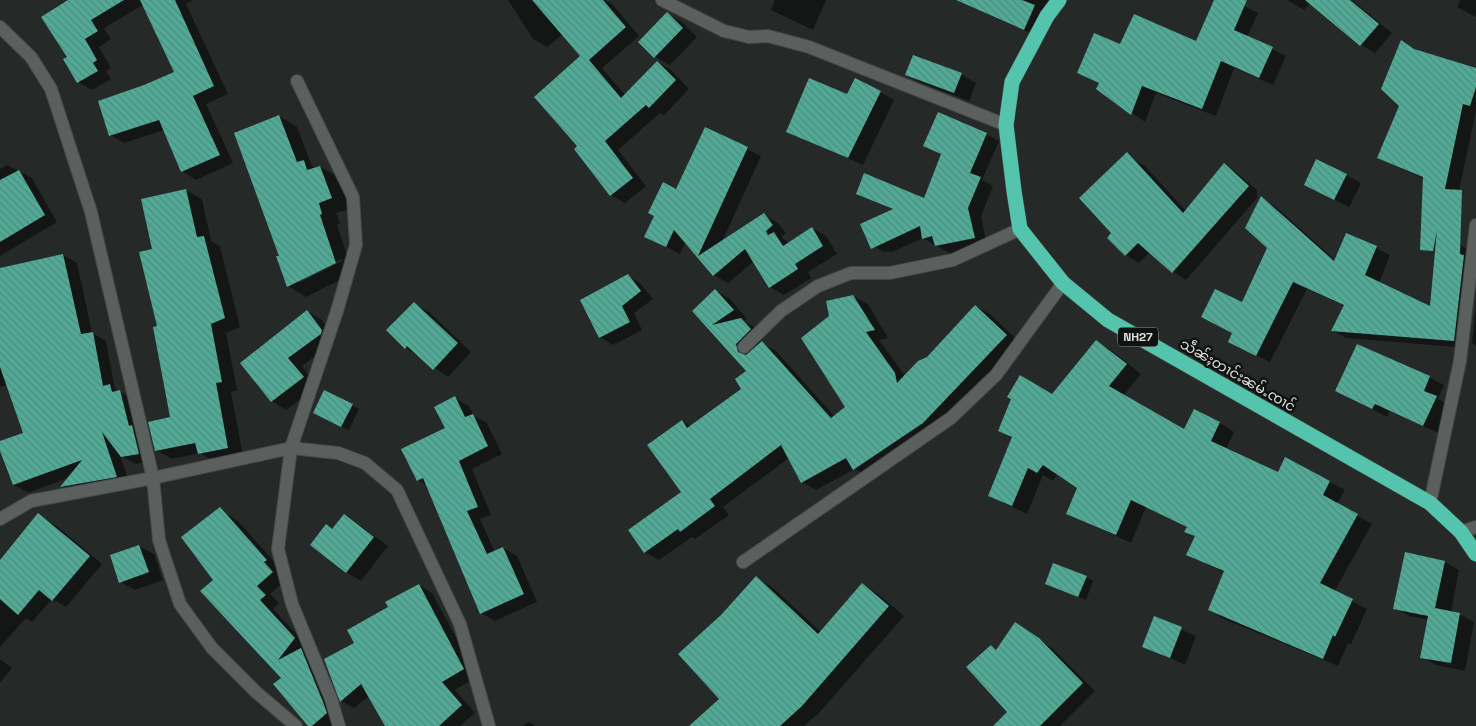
<svg xmlns="http://www.w3.org/2000/svg" width="1476" height="726" font-family="'Space Grotesk','Noto Sans Myanmar',sans-serif">
<style>
.shadow{fill:#0007;fill-rule:evenodd}
.building{fill:url(#building-back-hatch)}
.lines{fill:none;stroke-linecap:round;stroke-linejoin:round}
.minor-casing{stroke:#444847;stroke-width:14}
.highway-casing{stroke:#444847;stroke-width:16}
.minor{stroke:#5b605f;stroke-width:12}
.highway{stroke:#54c4ac;stroke-width:15}
.labels{text-anchor:middle;stroke-width:5;stroke-linejoin:round;paint-order:stroke}
.shield{fill:#0f1211;stroke:#9fa2a1;stroke-width:1}
.shield-label{font-size:12px;font-weight:bold;fill:#dde0df}
.street-label{font-size:14px;fill:#dde0df;stroke:#0f1211}
</style>
<defs>
<pattern id="building-back-hatch" width="6" height="6" patternUnits="userSpaceOnUse" patternTransform="scale(1.25)"><rect width="6" height="6" fill="#52aa96"/><path d="M-1 5l2 2M0 0l6 6M5-1l2 2" fill="none" stroke="#4d8b7d"/></pattern>
</defs>
<rect width="100%" height="100%" fill="#252a28"/>
<g class="shadow">
<polygon points="70,0 193,0 186,4 228,94 206,104 233,163 196,180 182,171 164,130 124,143 110,135 145,87 176,72 143,5 104,28 111,39 99,47 111,68 106,71 111,79 92,90 78,82 68,58"/>
<polygon points="508,0 605,0 612,4 639,36 602,68 625,95 657,62 671,70 689,89 664,115 660,113 618,150 646,186 625,203 611,195 579,146 582,56 563,34 547,47 533,39"/>
<polygon points="775,0 826,0 813,30 771,10"/>
<polygon points="956,0 1050,0 1039,37"/>
<polygon points="1215,0 1232,0 1258,13 1247,37 1286,56 1273,85 1234,68 1216,116 1156,93 1145,122 1098,88 1100,84 1078,73 1121,46 1197,43"/>
<polygon points="1287,0 1352,0 1392,33 1375,53 1361,45 1310,3 1304,10"/>
<polygon points="1460,0 1476,0 1476,17 1457,7"/>
<polygon points="667,14 682,22 697,37 670,65 655,57"/>
<polygon points="1415,50 1476,70 1476,111 1454,214 1424,179 1378,158 1400,106"/>
<polygon points="961,74 976,83 969,101 921,83 907,75"/>
<polygon points="880,92 894,100 863,165 788,132 848,95"/>
<path d="M279,116l18,11 15,39 4,2 4,-1 19,10 11,32 -14,4 4,11 -3,1 16,48 -47,24 -18,-11 -8,-30zM341,259l1,2 -43,22v-3z"/>
<polygon points="706,129 761,156 722,242 764,215 778,223 786,233 781,237 789,243 812,228 826,236 837,254 808,272 811,278 784,295 770,287 754,261 728,283 714,275 686,242 680,254 646,236 677,191"/>
<polygon points="986,134 999,141 982,180 993,186 981,216 987,245 949,253 923,238 892,252 884,252 871,245 894,210 857,193 924,199 942,155 924,145"/>
<polygon points="1131,158 1145,166 1186,211 1224,165 1237,173 1257,190 1257,198 1186,280 1173,272 1150,252 1139,263 1126,255 1109,238 1113,233"/>
<polygon points="7,165 32,178 57,222 0,256 0,169"/>
<polygon points="1346,175 1361,183 1349,207 1305,185"/>
<polygon points="186,190 202,199 211,241 220,246 240,327 226,333 237,390 231,392 243,456 214,462 200,453 172,459 156,450 172,418 159,326 154,250"/>
<polygon points="1261,198 1275,206 1335,260 1346,234 1390,255 1379,283 1431,308 1460,245 1474,253 1468,348 1346,338 1333,331 1345,306 1307,289 1270,362 1243,349 1242,303 1269,248"/>
<polygon points="63,255 77,263 92,333 106,341 115,389 133,399 152,461 136,464 120,455 130,484 75,494 62,487 70,477 28,493 14,485 0,447 0,443 24,434 8,385 0,387 0,270"/>
<polygon points="628,276 640,283 653,299 634,313 642,330 613,345 600,337 581,301"/>
<polygon points="716,291 730,299 747,319 744,321 756,328 764,338 760,342 776,351 835,417 847,408 853,296 868,304 888,338 879,340 905,376 927,358 975,306 990,314 1021,344 937,431 868,477 855,469 816,490 802,482 789,458 723,507 729,515 695,539 692,537 659,560 645,552 683,492 682,421 691,426 743,389 748,372 694,311"/>
<polygon points="414,304 429,312 471,352 448,377 406,348"/>
<polygon points="1476,305 1476,346 1472,343"/>
<polygon points="307,311 322,320 336,340 302,366 317,386 286,410 272,401 242,363"/>
<polygon points="1096,341 1111,350 1141,374 1123,396 1185,430 1195,411 1220,423 1234,432 1226,449 1278,473 1286,459 1345,490 1337,504 1372,524 1334,592 1367,609 1351,644 1348,643 1338,666 1224,619 1209,610 1225,573 1188,554 1196,537 1186,531 1188,527 1146,507 1131,543 1068,513 1079,487 1058,473 1053,481 1043,475 1027,514 989,496 1012,438 1000,431 1052,396"/>
<polygon points="1429,377 1444,385 1438,399 1451,406 1438,433 1390,411 1387,417 1337,391"/>
<polygon points="455,398 469,406 474,416 487,423 502,454 472,469 491,515 480,519 495,552 503,548 517,556 537,602 495,621 481,613 428,486 418,480 446,428"/>
<polygon points="352,405 359,409 349,430 321,417"/>
<polygon points="223,512 238,521 280,568 277,570 286,580 270,594 279,603 273,609 309,647 315,657 335,726 309,726 283,678 214,580"/>
<polygon points="345,515 388,546 361,581 346,572 327,526 334,530"/>
<polygon points="45,520 58,527 102,564 66,607 52,599 32,622 26,618 0,647 0,568"/>
<polygon points="139,546 154,554 163,580 135,590 120,582 111,556"/>
<polygon points="1445,562 1459,570 1451,612 1459,614 1474,622 1465,671 1436,665 1422,657 1428,620 1409,616 1395,608"/>
<polygon points="1086,577 1093,581 1086,600 1053,587"/>
<polygon points="757,578 772,587 821,632 863,585 878,594 904,616 818,714 804,726 691,726 721,699 722,616"/>
<polygon points="419,585 432,593 477,677 455,690 475,713 460,726 386,726 369,696 354,708 341,701 325,660 356,643 390,608"/>
<polygon points="1155,618 1196,636 1185,665 1144,646"/>
<polygon points="1015,623 1052,648 1095,691 1060,726 1001,726 1009,713 991,646 997,650"/>
<polygon points="0,659 12,668 0,683"/>
<polygon points="529,722 536,726 522,726"/>
</g>
<g class="building">
<polygon points="68,0 124,0 91,20 98,31 85,39 97,60 93,63 98,71 77,83 63,59 67,57 41,17"/>
<polygon points="140,0 175,0 214,86 193,96 220,155 181,172 159,120 109,136 98,101 144,85 174,72"/>
<polygon points="532,0 603,0 626,27 589,60 621,98 657,61 676,80 649,108 646,105 605,141 633,178 610,196 574,149 577,146 534,97 580,56"/>
<polygon points="956,0 1022,0 1035,5 1024,30"/>
<polygon points="1214,0 1247,0 1234,30 1273,47 1259,78 1221,61 1202,109 1142,86 1131,115 1096,89 1099,83 1077,73 1094,33 1120,44 1134,14 1196,41"/>
<polygon points="1305,0 1350,0 1379,24 1360,46"/>
<polygon points="667,12 683,28 654,58 638,42"/>
<polygon points="1401,40 1414,49 1476,68 1476,87 1470,106 1463,104 1445,189 1462,190 1460,254 1464,255 1454,341 1331,331 1344,305 1293,282 1256,356 1228,342 1232,333 1201,317 1215,289 1242,302 1267,248 1245,228 1261,196 1334,261 1346,233 1377,246 1365,275 1430,306 1437,230 1433,251 1420,250 1423,177 1377,158 1399,106 1381,89"/>
<polygon points="913,55 962,73 954,93 905,75"/>
<polygon points="809,78 847,94 855,78 881,91 848,158 786,132"/>
<polygon points="938,112 987,133 970,173 981,177 968,208 975,238 935,246 932,236 922,239 920,226 871,249 860,224 893,209 856,194 864,173 924,198 941,154 923,146"/>
<polygon points="279,115 297,162 304,160 307,170 320,166 332,198 319,203 322,214 320,215 336,263 287,287 276,256 279,256 234,133"/>
<polygon points="705,127 748,147 698,256 764,213 773,225 766,231 768,235 774,232 783,246 812,227 823,246 795,264 798,269 769,288 745,249 713,276 674,230 666,247 644,237 654,216 648,213 663,182 676,189"/>
<polygon points="1127,152 1183,213 1224,163 1249,186 1172,273 1138,243 1125,256 1107,238 1111,233 1079,198"/>
<polygon points="1316,159 1347,174 1334,200 1304,185"/>
<polygon points="19,170 45,215 0,242 0,180"/>
<polygon points="186,189 197,237 204,236 225,318 211,324 222,382 216,383 228,448 198,454 195,443 155,451 148,422 170,417 153,327 157,326 139,252 152,249 141,199"/>
<polygon points="63,254 81,334 93,332 103,386 110,384 112,392 120,390 129,426 132,425 139,454 121,457 102,432 117,477 60,487 82,460 13,485 0,451 0,441 23,433 0,367 0,268"/>
<polygon points="628,274 641,291 622,306 630,322 599,338 580,300"/>
<polygon points="715,289 734,310 712,325 741,318 751,329 736,344 738,352 746,355 762,341 831,418 845,407 801,338 829,316 826,301 853,295 875,330 866,332 895,373 897,383 918,361 927,357 975,305 1007,335 923,423 853,470 846,458 801,483 781,445 710,499 715,506 680,532 678,529 644,553 628,530 681,492 647,445 682,420 687,428 741,389 735,379 746,371 692,311"/>
<polygon points="414,302 458,343 433,370 407,346 405,349 386,330"/>
<polygon points="307,310 322,330 321,334 288,358 304,377 271,402 240,363"/>
<polygon points="1096,340 1127,364 1109,386 1184,429 1194,409 1220,422 1211,441 1278,472 1285,457 1330,481 1323,495 1358,514 1320,583 1353,599 1335,637 1333,635 1323,659 1208,610 1224,571 1186,555 1195,536 1184,532 1187,527 1131,500 1116,535 1066,514 1077,488 1043,465 1037,473 1028,468 1012,506 988,496 1012,437 998,431 1011,399 1007,397 1020,375 1052,394"/>
<polygon points="1357,344 1430,376 1424,391 1437,396 1423,426 1375,404 1372,409 1335,391"/>
<polygon points="324,390 353,404 341,427 313,413"/>
<polygon points="455,396 465,417 473,414 488,446 459,461 478,507 467,511 487,554 503,547 524,594 480,614 423,478 417,481 401,449 445,428 434,407"/>
<polygon points="220,507 267,560 264,562 273,572 257,586 266,595 260,600 295,638 278,660 301,648 323,702 327,713 312,726 308,726 273,684 281,678 200,591 213,580 181,537"/>
<polygon points="38,513 90,556 52,601 39,590 18,615 0,599 0,560"/>
<polygon points="344,514 374,537 346,573 310,545 326,524 332,529"/>
<polygon points="139,545 149,572 119,583 110,555"/>
<polygon points="1405,552 1445,561 1435,608 1460,613 1451,663 1420,658 1428,616 1393,609"/>
<polygon points="1053,563 1087,576 1078,597 1045,584"/>
<polygon points="756,576 818,634 862,583 889,606 802,706 780,726 689,726 719,699 678,654 721,615"/>
<polygon points="419,584 464,669 442,682 462,705 439,726 385,726 361,684 340,702 324,659 354,643 347,630 388,607 385,602"/>
<polygon points="1154,616 1182,627 1170,658 1142,647"/>
<polygon points="1015,622 1039,638 1083,683 1040,726 993,726 1007,712 966,667 991,645 996,650"/>
</g>
<g class="lines">
<defs>
<g id="minor">
<polyline points="662,0 724,31 749,37 768,36 809,47 1006,125"/>
<polyline points="0,27 31,57 51,89 91,212 153,478 159,540 180,604 212,648 256,692 296,726"/>
<polyline points="297,81 353,197 356,245 337,311 291,448 278,549 292,604 331,699 339,726"/>
<polyline points="744,347 781,311 818,286 851,273 890,273 953,260 1020,229"/>
<polyline points="1430,503 1460,361 1476,225"/>
<polyline points="0,519 31,501 153,478 291,448 338,453 365,463 397,490 460,624 489,726"/>
<polyline points="1461,532 1476,527"/>
<polyline points="743,562 951,418 996,375 1063,283"/>
</g>
<polyline id="highway" points="1059,0 1047,16 1012,82 1006,125 1014,191 1020,229 1063,283 1108,320 1430,503 1461,532 1476,554"/>
</defs>
<use href="#minor" class="minor-casing"/>
<use href="#highway" class="highway-casing"/>
<use href="#minor" class="minor"/>
<use href="#highway" class="highway"/>
</g>
<g class="labels">
<rect class="shield" x="1118" y="327.5" width="40" height="19" rx="4"/>
<g class="shield-label">
<text x="1138" y="341">NH27</text>
</g>
<g class="street-label">
<text transform="translate(1238 375) rotate(30)" y="5">သဵၼ်ႈတၢင်းၼမ်ႉၸၢင်</text>
</g>
</g>
</svg>
